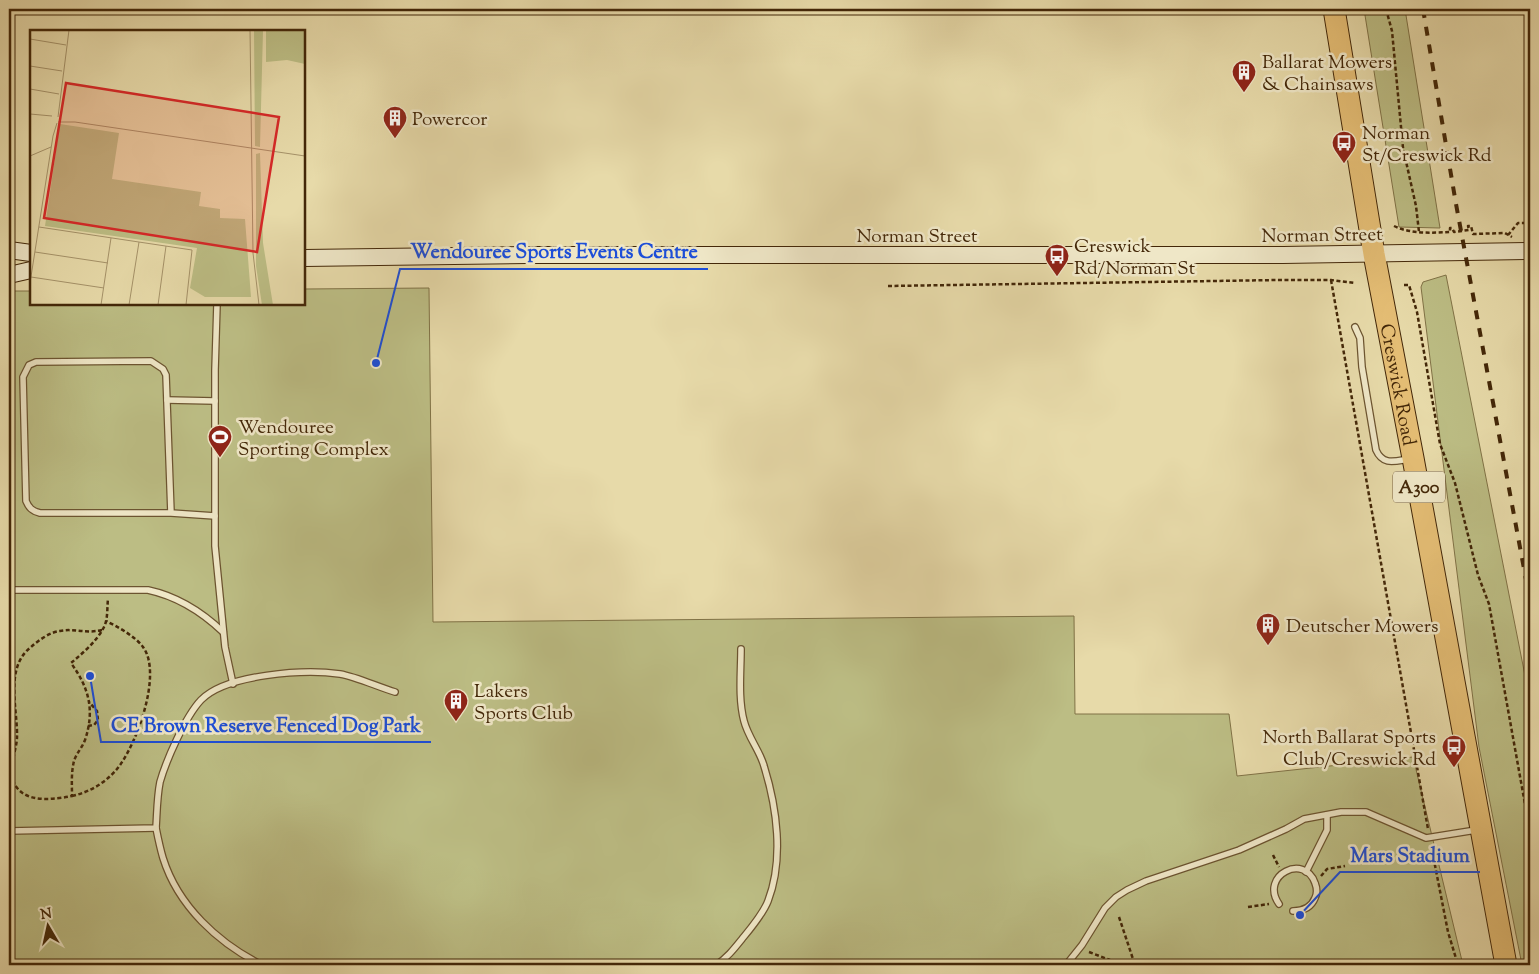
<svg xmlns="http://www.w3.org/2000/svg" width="1539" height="974" font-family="'Sorts Mill Goudy',serif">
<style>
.green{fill:#bcbd84;stroke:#807246}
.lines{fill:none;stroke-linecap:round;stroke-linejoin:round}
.lane-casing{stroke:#6c5430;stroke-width:8}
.secondary-casing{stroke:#432708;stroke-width:18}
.highway-casing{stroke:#432708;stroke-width:23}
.path{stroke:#432708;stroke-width:2.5;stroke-dasharray:4 2.5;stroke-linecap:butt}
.lane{stroke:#efe7c7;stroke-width:5.5}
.secondary{stroke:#efe7c7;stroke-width:16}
.highway{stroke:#e4bd74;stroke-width:21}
.rail{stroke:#432708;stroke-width:4;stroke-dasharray:9 9;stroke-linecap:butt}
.labels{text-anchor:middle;stroke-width:5;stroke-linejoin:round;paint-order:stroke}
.shield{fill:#efe7c7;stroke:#776141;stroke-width:1}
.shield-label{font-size:18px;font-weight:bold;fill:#432708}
.poi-label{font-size:19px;fill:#432708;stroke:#efe7c7;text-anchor:start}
.street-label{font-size:19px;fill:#432708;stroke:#efe7c7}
.inset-road{fill:none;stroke:#a59269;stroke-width:1}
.view{fill:#d62828;fill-opacity:0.15;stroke:#d62828;stroke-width:2.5}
.inset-edge{fill:none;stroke:#432708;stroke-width:2.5}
.leader{fill:none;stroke:#1d4ed8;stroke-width:2}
.callout-dot{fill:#1d4ed8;stroke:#efe7c7;stroke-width:2}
.callout-label{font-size:20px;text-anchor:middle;font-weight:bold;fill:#1d4ed8;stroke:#efe7c7;stroke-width:5;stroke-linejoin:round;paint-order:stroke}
</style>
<rect width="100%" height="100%" fill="#e7daa9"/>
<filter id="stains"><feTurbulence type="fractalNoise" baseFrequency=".004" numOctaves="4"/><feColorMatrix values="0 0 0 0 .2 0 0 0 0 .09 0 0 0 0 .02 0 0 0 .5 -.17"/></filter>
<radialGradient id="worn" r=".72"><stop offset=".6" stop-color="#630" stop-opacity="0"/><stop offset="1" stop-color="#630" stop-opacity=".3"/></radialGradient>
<g class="green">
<polygon points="1364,9 1405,9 1440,228 1399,227"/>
<polygon points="1446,275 1530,701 1530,965 1522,965 1479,747 1421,287 1423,282"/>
<polygon points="429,288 433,622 1074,616 1075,714 1229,714 1237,776 1413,757 1463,965 11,965 12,847 9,846 9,291 31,291 31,304 304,304 304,289"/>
</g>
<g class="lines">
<defs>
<g id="lane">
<polyline points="217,304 215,370 215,546 225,647 233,684"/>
<path d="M1355,327l5,11 2,29 14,83c7,16 19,11 33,9"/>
<polyline points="167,400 215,401"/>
<path d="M171,513l-5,-138 -3,-6 -12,-8 -115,1 -7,3 -6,12 3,124c3,7 6,10 14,12h131l44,3"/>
<path d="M9,590h139c28,6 54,22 75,42"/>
<path d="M156,828c2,10 4,20 7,30 15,48 55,85 99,107"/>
<path d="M9,831l147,-3c1,-15 1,-31 4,-46 6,-21 25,-65 41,-82 25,-26 104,-31 139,-26 17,3 38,13 55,18"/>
<polyline points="1306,872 1327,830 1327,815"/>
<path d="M1279,904c-20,-29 26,-51 36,-21 2,5 2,11 0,15 -4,10 -13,13 -22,13"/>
<polyline points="464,965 479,963 500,965"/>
<path d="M716,965c11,-7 18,-16 26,-26 9,-11 21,-25 26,-38 16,-42 9,-93 -4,-135 -4,-15 -16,-29 -20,-45 -6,-23 -3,-49 -3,-72"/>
<polyline points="1066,965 1082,945 1105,908 1116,897 1127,890 1146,881 1239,850 1286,829 1304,819 1341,812 1366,812 1426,838 1476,830"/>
</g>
<g id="secondary">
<polyline points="9,250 31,253"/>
<polyline points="304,258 527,255 1283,255 1530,251"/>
<polyline points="9,275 31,270"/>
</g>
<g id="highway">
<path id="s1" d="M1334,9l40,245 39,204 93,507"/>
</g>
</defs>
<use href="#lane" class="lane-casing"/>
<use href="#secondary" class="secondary-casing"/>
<use href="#highway" class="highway-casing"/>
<g class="path">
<polyline points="1386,9 1392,31 1403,148 1416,206 1419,232"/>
<path d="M1394,226c16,8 38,7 56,6v-4h2l2,4 15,-2 -1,-4h3l2,8 32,-1 7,4"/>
<polyline points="1508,235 1518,223 1530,223"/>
<polyline points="1331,280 1428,829"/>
<polyline points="1404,285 1409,285 1417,312 1440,444 1455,483 1478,575 1489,604 1530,832"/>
<polyline points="888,286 1279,280 1331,280 1355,283"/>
<path d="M102,630c-17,4 -28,-2 -42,1 -10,1 -21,9 -29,16 -27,21 -13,62 -14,91 -1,16 -12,37 1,51 12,14 38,10 54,7 0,-11 -1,-23 2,-35 2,-7 8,-13 11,-21 10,-30 4,-52 -14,-77 12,-10 26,-22 33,-36 4,-8 3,-19 4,-28"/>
<polyline points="88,726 94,725 98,720 97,711 89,702"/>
<path d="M72,796c18,-4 33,-13 45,-27 19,-23 46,-95 26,-122 -8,-11 -25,-20 -37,-26"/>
<polyline points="1431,845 1448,932 1458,965"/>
<polyline points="1273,855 1279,867"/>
<polyline points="1321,876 1327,869 1345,866"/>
<polyline points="1248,907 1269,904"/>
<polyline points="1119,917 1134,962"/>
<polyline points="1089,952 1110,960 1149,965"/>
</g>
<use href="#lane" class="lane"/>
<use href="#secondary" class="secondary"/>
<use href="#highway" class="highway"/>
<polyline class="rail" points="1423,9 1456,204 1530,601"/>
</g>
<defs>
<symbol id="building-pin" viewBox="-11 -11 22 30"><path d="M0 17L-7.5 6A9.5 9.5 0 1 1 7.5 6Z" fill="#8f2418" stroke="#efe7c7"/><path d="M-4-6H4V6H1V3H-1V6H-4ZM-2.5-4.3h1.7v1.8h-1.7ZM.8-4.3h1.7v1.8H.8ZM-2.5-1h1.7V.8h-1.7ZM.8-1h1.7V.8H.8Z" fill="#fff"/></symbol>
<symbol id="bus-pin" viewBox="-11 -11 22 30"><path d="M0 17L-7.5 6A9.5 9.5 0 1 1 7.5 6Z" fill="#8f2418" stroke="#efe7c7"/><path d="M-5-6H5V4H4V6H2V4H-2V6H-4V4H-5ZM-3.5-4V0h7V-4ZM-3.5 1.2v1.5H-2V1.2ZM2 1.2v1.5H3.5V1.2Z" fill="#fff"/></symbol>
<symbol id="stadium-pin" viewBox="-11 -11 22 30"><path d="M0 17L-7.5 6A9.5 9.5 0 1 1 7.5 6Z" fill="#8f2418" stroke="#efe7c7"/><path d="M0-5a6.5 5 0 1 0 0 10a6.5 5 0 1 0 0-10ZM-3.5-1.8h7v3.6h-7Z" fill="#fff"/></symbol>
</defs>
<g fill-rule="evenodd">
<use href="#building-pin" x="1230" y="58" width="28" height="38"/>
<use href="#building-pin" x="381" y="104" width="28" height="38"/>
<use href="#bus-pin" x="1330" y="129" width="28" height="38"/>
<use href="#bus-pin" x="1043" y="242" width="28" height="38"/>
<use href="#stadium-pin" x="206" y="423" width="28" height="38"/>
<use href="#building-pin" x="1254" y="611" width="28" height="38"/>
<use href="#building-pin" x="442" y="687" width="28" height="38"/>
<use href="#bus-pin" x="1440" y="733" width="28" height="38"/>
</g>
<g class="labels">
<rect class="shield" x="1393" y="471.5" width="52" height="31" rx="4"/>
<g class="shield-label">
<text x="1419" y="493">A300</text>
</g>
<g class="poi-label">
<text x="1262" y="68">Ballarat Mowers<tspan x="1262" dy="22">&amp; Chainsaws</tspan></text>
<text x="412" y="125">Powercor</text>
<text x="1362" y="139">Norman<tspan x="1362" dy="22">St/Creswick Rd</tspan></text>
<text x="1074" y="252">Creswick<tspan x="1074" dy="22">Rd/Norman St</tspan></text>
<text x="238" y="433">Wendouree<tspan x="238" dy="22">Sporting Complex</tspan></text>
<text x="1286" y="632">Deutscher Mowers</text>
<text x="474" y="697">Lakers<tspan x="474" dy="22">Sports Club</tspan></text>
<text x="1436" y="743" text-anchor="end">North Ballarat Sports<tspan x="1436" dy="22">Club/Creswick Rd</tspan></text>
</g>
<g class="street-label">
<text transform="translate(1322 234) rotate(-1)" y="7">Norman Street</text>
<text x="917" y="242">Norman Street</text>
<text dy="7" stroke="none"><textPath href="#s1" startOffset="381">Creswick Road</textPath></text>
</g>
</g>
<g transform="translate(30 30)">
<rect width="275" height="275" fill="#e7daa9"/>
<path d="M224,0h9l-3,117 -5,-1zM236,0h39v34l-18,-4 -21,2zM30,94l59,9 -7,46 89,13 -2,14 21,3v9l25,1 6,78h-46l-15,-9 7,-40 -152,-22zM230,123l3,90 10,62h-11l-6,-39v-112z" fill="#bcbd84"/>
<path class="inset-road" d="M220,0l3,223 6,52M0,9l36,6M0,36l32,5M0,59l29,5M0,84l22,2M28,87l11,-87M28,92h17l230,34M0,126l21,-9M9,197l153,23 -6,55M5,222l73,11M1,247l73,11M0,253l23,-147 4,-13M71,275l10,-67M99,275l10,-63M128,275l8,-59"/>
<path class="view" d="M36,53l213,34 -22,135 -213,-34z"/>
<rect width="275" height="275" class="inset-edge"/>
</g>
<path class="leader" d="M376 363L400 269H708M90 676L101 742H431M1300 915L1340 872H1480"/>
<g class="callout-dot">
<circle cx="376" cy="363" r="5"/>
<circle cx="90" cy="676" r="5"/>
<circle cx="1300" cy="915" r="5"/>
</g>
<g class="callout-label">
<text x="554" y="258">Wendouree Sports Events Centre</text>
<text x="266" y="732">CE Brown Reserve Fenced Dog Park</text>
<text x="1410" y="862">Mars Stadium</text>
</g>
<rect width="1539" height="974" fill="none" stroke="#e7daa9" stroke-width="30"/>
<rect x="10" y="10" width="1519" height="954" fill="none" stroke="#432708" stroke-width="2.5"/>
<rect x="15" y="15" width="1509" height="944" fill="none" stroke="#432708"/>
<g transform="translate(48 926) rotate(351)" stroke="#efe7c7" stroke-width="4" paint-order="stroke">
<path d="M0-4L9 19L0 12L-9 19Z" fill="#432708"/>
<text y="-8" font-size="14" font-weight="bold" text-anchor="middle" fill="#432708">N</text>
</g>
<rect width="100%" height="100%" filter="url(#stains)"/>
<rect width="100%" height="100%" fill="url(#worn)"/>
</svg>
